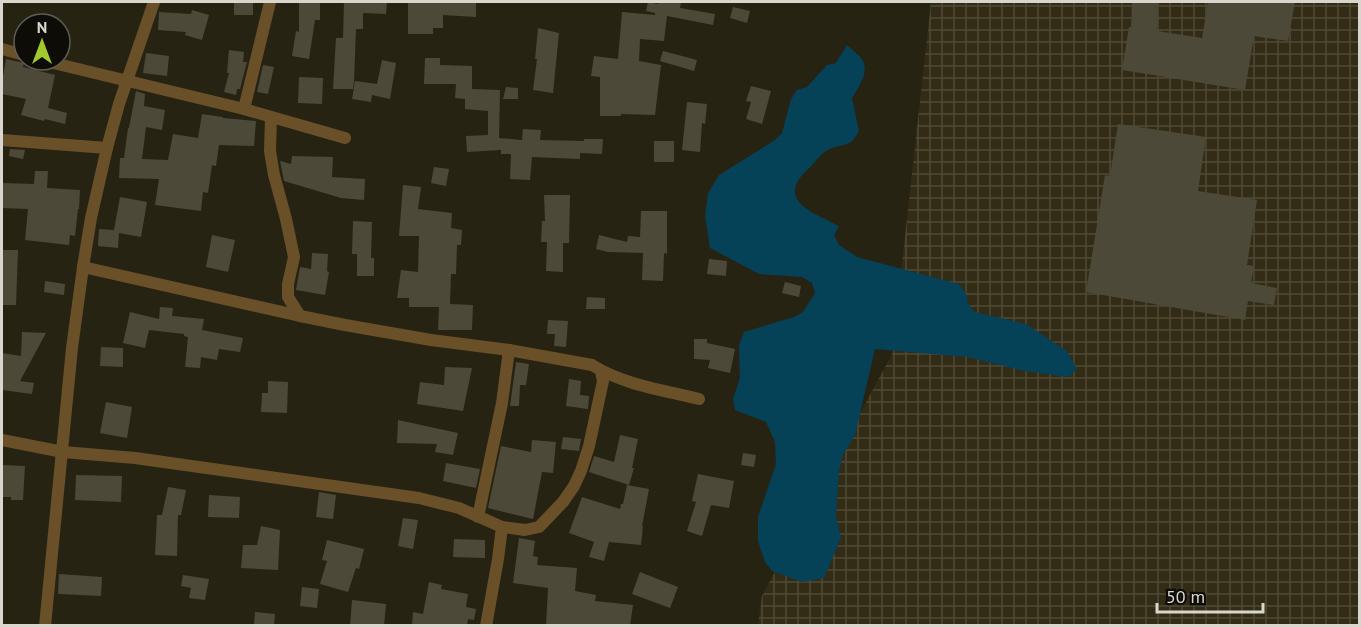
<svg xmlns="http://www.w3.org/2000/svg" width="1361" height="627" font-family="'PT Sans',sans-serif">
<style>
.industrial{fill:url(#industrial-grid)}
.water{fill:#054157}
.building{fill:#4d4938}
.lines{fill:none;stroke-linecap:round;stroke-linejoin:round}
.minor{stroke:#695029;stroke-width:12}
</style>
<defs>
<pattern id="industrial-grid" width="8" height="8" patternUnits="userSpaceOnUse" patternTransform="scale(1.5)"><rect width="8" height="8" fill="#322c16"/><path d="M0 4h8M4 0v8" fill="none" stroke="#4f4a37"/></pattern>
</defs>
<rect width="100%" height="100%" fill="#272313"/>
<polygon class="industrial" points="931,2 1359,2 1359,625 758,626 762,596 892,354"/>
<path class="water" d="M847,45c4,4 10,8 14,13 10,13 -2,28 -9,40l7,33c-2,3 -5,9 -8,11 -7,4 -16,4 -23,8 -8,4 -13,13 -20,19 -34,32 6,44 31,57l-5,9 5,10 18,12 102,27 7,9 2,11 7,8 51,12 41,27 10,18 -8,8 -45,-6 -56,-14 -93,-8 -20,86 -12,20 -4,16 -3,45 5,22 -17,40 -22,4 -30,-11 -7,-9 -7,-21v-24l18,-53 -1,-22 -9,-20 -31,-12 -2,-11 7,-21 -1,-33 5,-13 50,-15 9,-5 12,-19 -3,-10 -10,-6 -43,-3 -49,-26 -5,-32 3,-23 11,-18 56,-35 7,-7 9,-34 6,-9 10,-3 20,-22 9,-2z"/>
<g class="building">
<rect x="234" y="2" width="19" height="13"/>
<polygon points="299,2 320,2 320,20 315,20 309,59 292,56 296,31 299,32"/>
<polygon points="344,2 387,2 386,14 363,13 363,29 356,29 354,82 353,89 333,89 336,38 343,38"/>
<polygon points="408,2 476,2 476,17 443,15 443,28 433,28 433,34 408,34"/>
<polygon points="648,2 658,4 658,2 681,2 680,8 715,14 713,25 667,16 664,41 640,39 639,61 661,65 655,115 621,114 621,116 600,116 600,77 591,76 594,56 618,59 622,12 655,15 655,13 646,11"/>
<polygon points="1132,2 1158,2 1157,31 1202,38 1208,2 1295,2 1288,41 1254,36 1245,90 1122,70 1129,27 1131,27"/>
<polygon points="733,7 750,11 747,23 730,18"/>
<polygon points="192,10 209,15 202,40 185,35 186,32 158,30 159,12 191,14"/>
<polygon points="538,28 559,33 553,93 533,90 537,59 535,59"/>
<polygon points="229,50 244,52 243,62 247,62 240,89 237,89 236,95 224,92 229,73 227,73"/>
<polygon points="663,51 697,60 694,71 660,61"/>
<polygon points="146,53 169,56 167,76 143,73"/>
<polygon points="425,58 440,58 440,65 472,66 472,89 500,90 499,138 522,140 523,129 541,130 540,140 584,141 584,139 603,139 602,154 580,153 580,159 532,157 530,180 510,179 511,154 501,154 501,150 467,152 466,136 488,135 488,111 465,109 465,99 455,98 456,84 424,84"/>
<polygon points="6,59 24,63 23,67 55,75 48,108 67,113 65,124 45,119 44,121 21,115 26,99 2,94 2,82"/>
<polygon points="382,60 396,63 390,99 372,95 371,102 352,99 355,81 377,84"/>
<polygon points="263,65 274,67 268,94 257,92"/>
<polygon points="299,77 323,78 322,104 298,103"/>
<polygon points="751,86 771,91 762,124 746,119 751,102 746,101"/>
<polygon points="506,87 518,88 518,99 503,99"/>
<polygon points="136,91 145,94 144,106 165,110 162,130 146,127 142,159 168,160 173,134 198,138 202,114 223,117 223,118 256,121 254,146 219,145 216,166 212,165 208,193 203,192 201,211 155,205 159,179 119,178 120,158 124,158 128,128 129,128"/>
<polygon points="687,102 707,104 705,124 702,123 700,152 682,150"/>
<polygon points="1118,124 1206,137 1198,191 1257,200 1247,265 1254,266 1251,283 1277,288 1274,305 1248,301 1245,320 1086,292 1105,175 1110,176"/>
<rect x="654" y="141" width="20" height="21"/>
<polygon points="10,149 25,150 23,159 9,156"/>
<polygon points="292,156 333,157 332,177 365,179 364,200 341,198 284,181 280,161 291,164"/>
<polygon points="434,167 449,169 446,186 431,183"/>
<polygon points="35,171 48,171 47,188 80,190 79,209 78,209 75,236 70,235 69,245 25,240 28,209 2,208 2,183 34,184"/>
<polygon points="403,185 421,187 418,209 452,213 451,228 462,230 461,245 457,245 456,274 451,274 450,304 473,305 472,330 438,330 439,307 409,307 409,298 397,298 401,270 418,272 419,236 399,236"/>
<polygon points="544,195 570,195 569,243 563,243 563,272 546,271 547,242 541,242 542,221 545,221"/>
<polygon points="120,197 147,202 141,237 119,233 118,248 98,246 99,229 114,230"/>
<polygon points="641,211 667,211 667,254 664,253 663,281 642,280 643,253 608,252 596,249 599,235 627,242 628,236 640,237"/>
<polygon points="353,221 372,222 371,258 374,258 374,276 357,276 357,254 352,254"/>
<polygon points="212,235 235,240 228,272 206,267"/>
<polygon points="2,250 18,250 16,305 2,305"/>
<polygon points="312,253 328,254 327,271 329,272 325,295 296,290 300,267 311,269"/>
<polygon points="709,259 727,261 726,276 707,274"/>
<polygon points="45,281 65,284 64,295 44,292"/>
<polygon points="785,282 801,286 799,297 782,293"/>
<polygon points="587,297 605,298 605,309 586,309"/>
<polygon points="160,307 173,308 172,316 204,319 202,330 243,338 240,352 219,349 217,360 201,357 200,368 185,367 188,337 184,336 184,334 149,330 145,348 123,343 130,312 159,319"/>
<polygon points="548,320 568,321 566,347 554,346 555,334 547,334"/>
<polygon points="22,332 46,333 20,381 34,383 32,394 2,390 2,353 21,356"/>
<polygon points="694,339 707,339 707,343 735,349 730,373 708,368 710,360 694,359"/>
<polygon points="101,347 123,348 123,367 100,366"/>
<polygon points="516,362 529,364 526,385 520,385 519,406 510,406"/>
<polygon points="445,367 472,368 463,411 417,404 420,382 444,385"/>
<polygon points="569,379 581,381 580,395 589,396 588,409 566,406"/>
<polygon points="268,381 288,382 287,413 261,412 262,393 268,393"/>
<polygon points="106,402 132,407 127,438 100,433"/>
<polygon points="398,420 458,433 453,455 435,452 437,444 397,443"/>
<polygon points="620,435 638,439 632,468 634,468 629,485 589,472 594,456 614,462"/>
<polygon points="563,437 581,439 579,451 561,449"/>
<polygon points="532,440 556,442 553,473 542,472 533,519 488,508 501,446 531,452"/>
<polygon points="743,453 756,455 754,467 741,465"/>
<polygon points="446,463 480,469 476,488 443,481"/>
<polygon points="2,465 25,466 23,500 11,500 11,497 2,497"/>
<polygon points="698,474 734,481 729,508 711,505 702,536 687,531 696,502 692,501"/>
<polygon points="76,475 122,476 121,502 75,500"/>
<polygon points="627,485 649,489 642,526 643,526 641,545 609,542 604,561 589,557 594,542 569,533 582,497 620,509 621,504 623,504"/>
<polygon points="168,487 186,490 181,515 178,515 177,556 155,555 157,515 162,515"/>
<polygon points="319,492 336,495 333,519 316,517"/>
<polygon points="209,495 240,497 239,518 208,517"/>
<polygon points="403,518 418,520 413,549 398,546"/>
<polygon points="261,526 280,530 278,570 241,568 243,545 257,545"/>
<polygon points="519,538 535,541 533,556 538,557 537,565 577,568 575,591 596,595 595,601 633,605 630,626 546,626 548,588 513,583"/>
<polygon points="454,539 485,540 485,558 453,557"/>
<polygon points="327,540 364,549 359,569 356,568 348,592 320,584 327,561 322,560"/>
<polygon points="640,572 678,587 670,608 632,594"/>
<polygon points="59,574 102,577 101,596 58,594"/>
<polygon points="183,575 209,579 205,600 189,598 191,588 181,586"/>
<polygon points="429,582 442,585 441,589 468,594 466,607 476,609 474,620 468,619 467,626 412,626 413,612 423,614"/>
<polygon points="302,587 319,589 317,608 300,606"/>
<polygon points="352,600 386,604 384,626 350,626"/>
<polygon points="255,612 275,614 274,625 254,624"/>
</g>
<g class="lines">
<g class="minor">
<polyline points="2,49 24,55"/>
<polyline points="41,60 244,109 345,138"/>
<polyline points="244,109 270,2"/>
<polyline points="271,118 270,151 274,175 286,219 294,257 288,284 288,297 300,316"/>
<polyline points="2,140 107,148"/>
<path d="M83,267l217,49 45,9 86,15 78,10 83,15c32,20 71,25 107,34"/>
<polyline points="2,440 63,452 135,458 419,498 459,508 502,527 525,530 539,527 563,502 574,486 581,471 589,446 603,381 601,371"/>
<polyline points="478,517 502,403 509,350"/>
<polyline points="45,626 72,348 83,267 91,218 107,148 119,104 154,2"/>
<polyline points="486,626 498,559 502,527"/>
</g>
</g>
<rect width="1361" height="627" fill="none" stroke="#d9d7cd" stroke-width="6"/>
<g transform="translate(42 42)"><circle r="28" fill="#0e0c06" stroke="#5f5d56" stroke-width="1.5"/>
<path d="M0-4.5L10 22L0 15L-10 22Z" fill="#a1c92b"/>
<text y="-9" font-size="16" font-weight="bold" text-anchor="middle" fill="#d9d7cd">N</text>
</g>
<path d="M1157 603v9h106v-9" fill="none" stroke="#d9d7cd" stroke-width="3"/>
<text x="1166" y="603" font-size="18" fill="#d9d7cd" stroke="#0e0c06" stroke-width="4.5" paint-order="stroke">50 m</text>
</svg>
